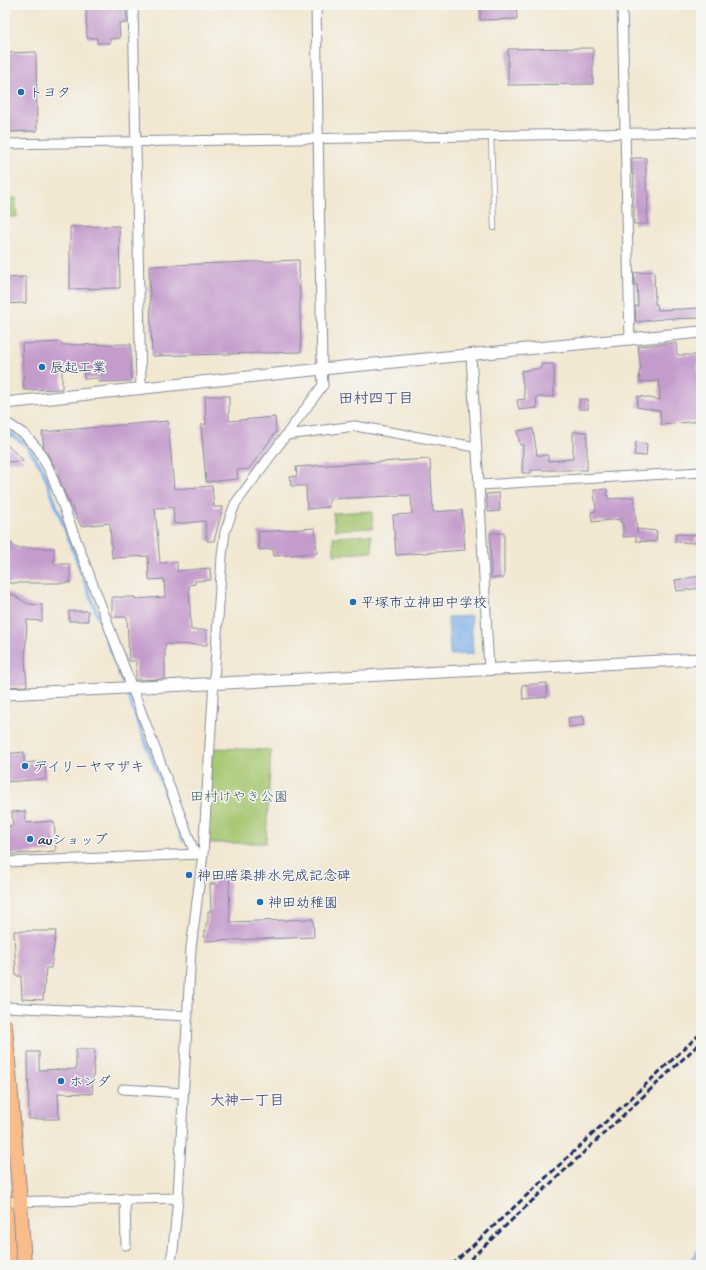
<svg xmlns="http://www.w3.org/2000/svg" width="706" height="1270" font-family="'Gochi Hand','Klee One',sans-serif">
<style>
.green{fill:#a5c66f;stroke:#607a66}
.water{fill:#7aaee7;stroke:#4a6ea2}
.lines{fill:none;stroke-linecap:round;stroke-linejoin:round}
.stream{stroke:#7aaee7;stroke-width:3.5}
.building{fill:#c49ccc}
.service-casing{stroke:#868b98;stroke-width:6}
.minor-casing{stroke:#868b98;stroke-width:11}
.tertiary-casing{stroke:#868b98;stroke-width:13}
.trunk-casing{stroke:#868b98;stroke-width:16}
.service{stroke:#fff;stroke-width:4.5}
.minor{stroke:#fff;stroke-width:9}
.tertiary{stroke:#fff;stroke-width:11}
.trunk{stroke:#f9bc8a;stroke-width:14}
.rail{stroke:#1b2f5e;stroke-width:3;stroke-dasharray:6 3;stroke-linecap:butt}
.poi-dot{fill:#1f6fb2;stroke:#f6f6f2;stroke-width:1.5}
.labels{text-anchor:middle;stroke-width:3;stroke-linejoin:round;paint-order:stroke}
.poi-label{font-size:14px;fill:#1b2f5e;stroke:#f6f6f2;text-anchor:start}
.park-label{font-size:14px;fill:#445c63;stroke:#f6f6f2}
.neighbourhood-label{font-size:15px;font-weight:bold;fill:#565584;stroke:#f6f6f2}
</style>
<rect width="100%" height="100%" fill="#f6f6f2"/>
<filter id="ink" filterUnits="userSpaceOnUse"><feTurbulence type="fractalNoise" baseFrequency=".025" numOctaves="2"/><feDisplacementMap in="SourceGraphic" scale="8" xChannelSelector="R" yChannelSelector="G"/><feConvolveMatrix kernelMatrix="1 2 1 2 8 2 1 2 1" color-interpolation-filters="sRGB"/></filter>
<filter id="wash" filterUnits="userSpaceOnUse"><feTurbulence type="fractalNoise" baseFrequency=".012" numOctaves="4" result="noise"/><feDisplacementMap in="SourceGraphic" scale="16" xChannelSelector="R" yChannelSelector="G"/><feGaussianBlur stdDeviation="0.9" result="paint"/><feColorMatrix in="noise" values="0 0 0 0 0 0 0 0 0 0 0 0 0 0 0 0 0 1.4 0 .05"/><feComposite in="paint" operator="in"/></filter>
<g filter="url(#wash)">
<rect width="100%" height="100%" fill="#f2e7d1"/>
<g class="green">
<polygon points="16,198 17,217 5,217 5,199"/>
<polygon points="372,511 373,528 335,530 333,513"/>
<polygon points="371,535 372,552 334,555 333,537"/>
<polygon points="212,748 271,750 266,843 206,843"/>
</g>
<polygon class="water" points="471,616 473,654 450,655 448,617"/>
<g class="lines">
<g class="stream">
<polyline points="5,430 27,446 42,468 183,841"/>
<polyline points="688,1265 701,1248"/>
</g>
</g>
<g id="blocks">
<g class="building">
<polygon points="86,5 126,5 127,23 119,23 120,38 110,39 110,43 97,43 97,38 87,38"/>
<polygon points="480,5 516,5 517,19 480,20"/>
<polygon points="593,48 593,84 508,85 508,49"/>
<polygon points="36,52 37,131 5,132 5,53"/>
<polygon points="632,158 646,158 646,190 648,190 647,224 634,224 634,206 633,206 634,174 632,174"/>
<polygon points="119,226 120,288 70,289 70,227"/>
<polygon points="299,260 301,352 152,356 149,266"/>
<polygon points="654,271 655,304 657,304 658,310 701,308 701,318 671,319 671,318 636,322 635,306 638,306 637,285 635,285 634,273"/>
<polygon points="26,277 26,303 5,304 5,278"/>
<polygon points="61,342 61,345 131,344 131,381 98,382 98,378 84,379 84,368 62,369 62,389 24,390 22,344"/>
<polygon points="676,343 677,355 698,355 698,387 701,387 701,421 661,425 660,411 637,407 638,396 660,400 659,381 640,382 639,371 641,370 638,346"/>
<polygon points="541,364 554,364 554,397 536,397 537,408 519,410 517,400 525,399 521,371 541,368"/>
<polygon points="205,396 229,396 229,421 275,417 276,432 249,469 237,470 238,479 206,482 201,425 206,424"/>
<rect x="579" y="399" width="9" height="10"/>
<polygon points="168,421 174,489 212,486 214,507 223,507 214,541 207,541 205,521 174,524 173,507 155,508 160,563 177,562 177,571 210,568 211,580 195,581 195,584 189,585 191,630 207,630 207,645 165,644 165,679 136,680 136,661 129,661 127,617 112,617 112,597 135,597 135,599 165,597 164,579 149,580 148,556 112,558 110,523 81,526 62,487 55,468 44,447 42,432"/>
<polygon points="533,429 537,455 548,455 548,461 573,459 573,432 587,432 587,470 531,470 531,473 522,473 523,445 520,445 517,431"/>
<polygon points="636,442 647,444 646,456 634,455"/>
<polygon points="5,443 24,461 5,462"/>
<polygon points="430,459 433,512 462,510 465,550 396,555 393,515 412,514 411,495 329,499 329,507 307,509 306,486 291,486 290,477 297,476 296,467"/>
<polygon points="607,489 608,499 634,497 637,533 637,529 657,531 656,542 636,541 636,536 623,537 623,523 621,523 621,519 592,522 591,512 596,511 594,490"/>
<polygon points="499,493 500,511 488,512 486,494"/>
<polygon points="315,528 317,553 274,556 273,549 259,550 258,532"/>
<polygon points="490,533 504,533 504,578 491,578"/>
<polygon points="676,534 696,535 695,543 675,542"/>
<polygon points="5,535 15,548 54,548 54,564 70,564 70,583 5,583"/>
<polygon points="701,576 701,588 677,591 675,580"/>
<polygon points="5,590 28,604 42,605 42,621 27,620 25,660 27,686 5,687"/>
<rect x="69" y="611" width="19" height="10"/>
<polygon points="547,683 547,697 523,699 522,685"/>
<polygon points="583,716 585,725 569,727 568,718"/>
<polygon points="24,752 24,763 45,761 46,779 5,782 5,754"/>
<polygon points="25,811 26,823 54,821 56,851 5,855 5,826 13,826 12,812"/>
<polygon points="214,878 229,878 230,922 313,919 314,937 205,941 204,932 206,931 206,923 208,922 208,911 211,911 210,884 214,884"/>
<polygon points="14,931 56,931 51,968 46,968 43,1000 22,999 21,976 16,976"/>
<polygon points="76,1049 95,1049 92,1094 58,1093 59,1119 29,1119 28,1052 39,1052 39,1070 76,1069"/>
</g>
</g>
</g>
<g filter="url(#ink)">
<use href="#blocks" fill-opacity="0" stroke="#868b98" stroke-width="1"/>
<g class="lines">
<defs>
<polyline id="service" points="491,136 494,228"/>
<g id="minor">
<polyline points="133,5 141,388"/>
<polyline points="622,5 630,340"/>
<polyline points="5,144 701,132"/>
<polyline points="471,356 479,485 489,670"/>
<polyline points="5,422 24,434 38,449 50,471 195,854"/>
<polyline points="287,435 355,426 476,447"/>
<polyline points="479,485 701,472"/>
<polyline points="5,862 199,854"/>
<polyline points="5,1007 188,1016"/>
<polyline points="123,1089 183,1093"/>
<polyline points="125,1198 126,1245"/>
<polyline points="5,1202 178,1198"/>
<polyline points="170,1265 173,1250 178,1198 191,948 203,854 222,556 225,532 235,504 323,385 322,369 316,5"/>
</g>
<g id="tertiary">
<polyline points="5,403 322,369 701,332"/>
<polyline points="5,694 701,659"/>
</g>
<g id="trunk">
<polyline points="5,1026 20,1201 24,1265"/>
<polyline points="5,1201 9,1265"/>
</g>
</defs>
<use href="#service" class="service-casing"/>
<use href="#minor" class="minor-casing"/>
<use href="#tertiary" class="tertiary-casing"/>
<use href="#trunk" class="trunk-casing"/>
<use href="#service" class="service"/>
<use href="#minor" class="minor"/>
<use href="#tertiary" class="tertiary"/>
<use href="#trunk" class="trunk"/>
<g class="rail">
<polyline points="452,1265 701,1033"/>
<polyline points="464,1265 701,1042"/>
</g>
</g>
</g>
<g class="poi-dot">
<circle cx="21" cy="92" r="4"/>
<circle cx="42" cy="367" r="4"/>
<circle cx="353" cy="602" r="4"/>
<circle cx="25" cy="766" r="4"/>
<circle cx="30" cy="839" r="4"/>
<circle cx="189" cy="875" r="4"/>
<circle cx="260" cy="902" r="4"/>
<circle cx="61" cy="1081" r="4"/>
</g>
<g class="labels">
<g class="poi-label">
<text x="29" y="97">トヨタ</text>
<text x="50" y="372">辰起工業</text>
<text x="361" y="607">平塚市立神田中学校</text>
<text x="33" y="771">デイリーヤマザキ</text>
<text x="38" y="844">auショップ</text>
<text x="197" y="880">神田暗渠排水完成記念碑</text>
<text x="268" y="907">神田幼稚園</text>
<text x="69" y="1086">ホンダ</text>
</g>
<g class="park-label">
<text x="239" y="801">田村けやき公園</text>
</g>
<g class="neighbourhood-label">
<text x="376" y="403">田村四丁目</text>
<text x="247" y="1105">大神一丁目</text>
</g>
</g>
<rect width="706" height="1270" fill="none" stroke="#f6f6f2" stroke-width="20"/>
</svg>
